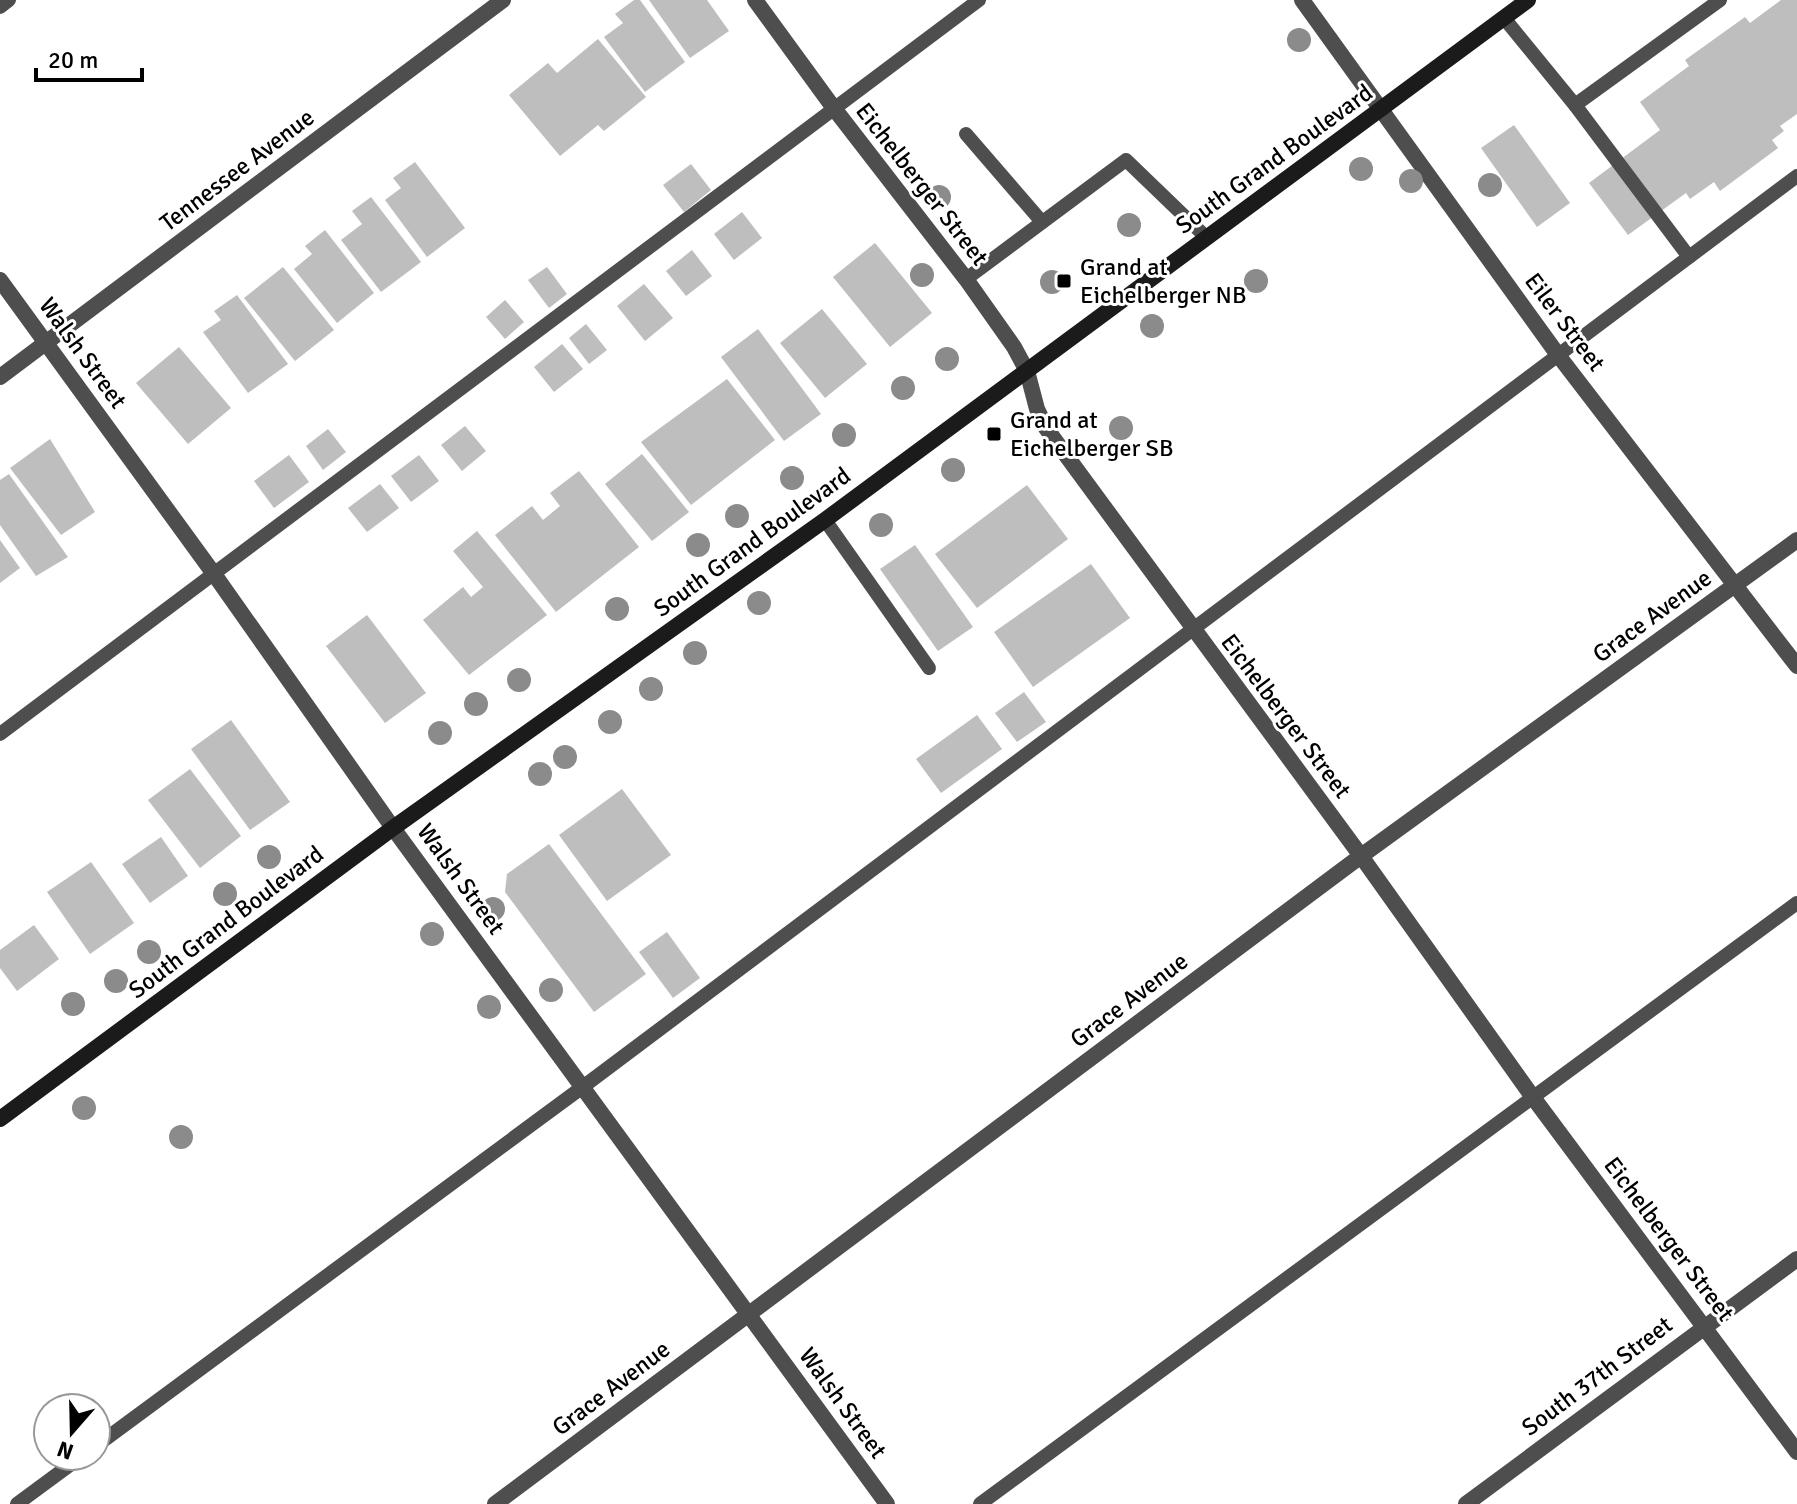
<svg xmlns="http://www.w3.org/2000/svg" width="1797" height="1504" font-family="Signika,sans-serif">
<style>
.building{fill:#bebebe}
.lines{fill:none;stroke-linecap:round;stroke-linejoin:round}
.service{stroke:#4e4e4e;stroke-width:14}
.minor{stroke:#4e4e4e;stroke-width:16}
.secondary{stroke:#1b1b1b;stroke-width:16}
.tree{fill:#8b8b8b}
.poi-dot{fill:#000;stroke:#fff;stroke-width:3}
.labels{text-anchor:middle;stroke-width:6;stroke-linejoin:round;paint-order:stroke}
.street-label{font-size:24px;fill:#000;stroke:#fff}
.poi-label{font-size:24px;fill:#000;stroke:#fff;text-anchor:start}
</style>
<rect width="100%" height="100%" fill="#fff"/>
<g class="building">
<polygon points="634,0 640,0 685,62 645,92 604,37 623,23 615,14"/>
<polygon points="649,0 707,0 729,31 690,58"/>
<polygon points="1781,0 1797,0 1797,114 1780,126 1784,131 1772,140 1778,148 1720,191 1714,182 1690,199 1686,193 1628,235 1589,183 1660,130 1640,102 1689,66 1685,60 1745,17 1750,23"/>
<polygon points="598,39 646,97 604,131 598,125 560,156 509,95 548,63 557,73"/>
<polygon points="1514,125 1570,203 1537,227 1481,148"/>
<polygon points="415,162 465,228 427,257 385,200 401,188 393,178"/>
<polygon points="691,164 711,190 684,212 663,185"/>
<polygon points="371,197 421,262 381,292 341,240 362,224 352,211"/>
<polygon points="742,212 762,238 734,260 714,234"/>
<polygon points="325,230 374,293 337,323 294,269 312,254 305,246"/>
<polygon points="875,243 932,313 890,347 833,277"/>
<polygon points="692,250 712,276 686,296 666,271"/>
<polygon points="283,267 334,330 295,361 244,298"/>
<polygon points="547,267 567,294 549,308 528,280"/>
<polygon points="644,284 673,318 645,341 617,306"/>
<polygon points="237,295 288,364 248,393 203,332 221,320 214,311"/>
<polygon points="505,300 524,322 505,339 486,317"/>
<polygon points="822,309 867,364 825,398 780,343"/>
<polygon points="586,324 607,350 589,364 569,338"/>
<polygon points="758,329 821,414 784,441 721,357"/>
<polygon points="562,344 583,369 554,392 534,367"/>
<polygon points="179,347 231,408 188,444 136,383"/>
<polygon points="727,379 775,440 691,505 641,442"/>
<polygon points="465,426 486,451 462,471 441,445"/>
<polygon points="328,429 346,452 323,470 306,446"/>
<polygon points="50,439 95,512 61,535 10,468"/>
<polygon points="642,454 689,512 652,541 605,484"/>
<polygon points="289,455 309,482 274,508 254,481"/>
<polygon points="419,455 439,481 411,502 391,476"/>
<polygon points="579,471 639,547 556,612 495,535 532,506 543,520 560,506 550,493"/>
<polygon points="9,474 68,557 36,576 0,525 0,480"/>
<polygon points="380,484 399,508 367,532 348,508"/>
<polygon points="1027,485 1068,539 977,608 935,554"/>
<polygon points="477,531 547,615 469,675 423,620 463,587 471,597 483,587 453,551"/>
<polygon points="0,540 20,568 0,583"/>
<polygon points="915,545 973,627 938,651 880,569"/>
<polygon points="1091,564 1130,618 1033,687 994,632"/>
<polygon points="367,615 426,693 385,723 326,646"/>
<polygon points="1024,692 1046,722 1017,742 995,713"/>
<polygon points="977,715 1002,749 941,793 916,759"/>
<polygon points="231,720 290,802 250,830 191,749"/>
<polygon points="190,769 241,836 200,868 148,800"/>
<polygon points="622,789 671,855 607,901 559,835"/>
<polygon points="161,837 188,876 150,903 122,864"/>
<polygon points="549,844 646,974 594,1012 505,892 507,874"/>
<polygon points="91,862 134,923 90,954 47,892"/>
<polygon points="34,925 59,959 17,991 0,968 0,950"/>
<polygon points="667,932 700,978 673,998 639,952"/>
</g>
<g class="lines">
<g class="service">
<polyline points="0,7 9,0"/>
<polyline points="1504,18 1575,105 1720,0"/>
<polyline points="1575,105 1689,257"/>
<polyline points="966,134 1042,222"/>
<polyline points="966,279 1126,160 1207,238"/>
<polyline points="825,520 929,668"/>
<polyline points="0,734 979,0"/>
<polyline points="96,1446 584,1086 1797,176"/>
<polyline points="17,1504 82,1456"/>
<polyline points="980,1504 1797,903"/>
</g>
<g class="minor">
<polyline points="755,0 833,107 966,279 1014,347 1027,371 1037,409 1046,428 1361,856 1532,1096 1797,1452"/>
<polyline points="1302,0 1558,355 1797,666"/>
<polyline points="0,280 214,574 393,828 887,1504"/>
<polyline points="0,377 503,0"/>
<polyline points="495,1504 1361,856 1797,540"/>
<polyline points="1466,1504 1797,1259"/>
</g>
<polyline class="secondary" points="0,1119 393,828 825,520 1528,0"/>
</g>
<g class="tree">
<circle cx="1299" cy="40" r="12"/>
<circle cx="1361" cy="169" r="12"/>
<circle cx="1411" cy="181" r="12"/>
<circle cx="1490" cy="185" r="12"/>
<circle cx="939" cy="197" r="12"/>
<circle cx="1129" cy="225" r="12"/>
<circle cx="922" cy="275" r="12"/>
<circle cx="1256" cy="281" r="12"/>
<circle cx="1052" cy="282" r="12"/>
<circle cx="1152" cy="326" r="12"/>
<circle cx="947" cy="359" r="12"/>
<circle cx="903" cy="388" r="12"/>
<circle cx="1121" cy="428" r="12"/>
<circle cx="844" cy="435" r="12"/>
<circle cx="953" cy="470" r="12"/>
<circle cx="792" cy="478" r="12"/>
<circle cx="737" cy="516" r="12"/>
<circle cx="881" cy="525" r="12"/>
<circle cx="698" cy="545" r="12"/>
<circle cx="759" cy="603" r="12"/>
<circle cx="617" cy="609" r="12"/>
<circle cx="695" cy="653" r="12"/>
<circle cx="519" cy="680" r="12"/>
<circle cx="651" cy="689" r="12"/>
<circle cx="476" cy="704" r="12"/>
<circle cx="610" cy="722" r="12"/>
<circle cx="440" cy="733" r="12"/>
<circle cx="565" cy="757" r="12"/>
<circle cx="540" cy="774" r="12"/>
<circle cx="269" cy="857" r="12"/>
<circle cx="225" cy="894" r="12"/>
<circle cx="493" cy="909" r="12"/>
<circle cx="432" cy="934" r="12"/>
<circle cx="149" cy="952" r="12"/>
<circle cx="116" cy="981" r="12"/>
<circle cx="551" cy="990" r="12"/>
<circle cx="73" cy="1004" r="12"/>
<circle cx="489" cy="1007" r="12"/>
<circle cx="84" cy="1108" r="12"/>
<circle cx="181" cy="1137" r="12"/>
</g>
<g class="poi-dot">
<rect x="1056" y="273" width="16" height="16" rx="4"/>
<rect x="986" y="426" width="16" height="16" rx="4"/>
</g>
<g class="labels">
<g class="street-label">
<text transform="translate(1274 159) rotate(-36)" y="8">South Grand Boulevard</text>
<text transform="translate(237 170) rotate(-37)" y="8">Tennessee Avenue</text>
<text transform="translate(922 184) rotate(52)" y="8">Eichelberger Street</text>
<text transform="translate(1565 322) rotate(53)" y="8">Eiler Street</text>
<text transform="translate(83 353) rotate(54)" y="8">Walsh Street</text>
<text transform="translate(752 542) rotate(-36)" y="8">South Grand Boulevard</text>
<text transform="translate(1652 616) rotate(-36)" y="8">Grace Avenue</text>
<text transform="translate(1286 716) rotate(53)" y="8">Eichelberger Street</text>
<text transform="translate(461 879) rotate(54)" y="8">Walsh Street</text>
<text transform="translate(226 922) rotate(-37)" y="8">South Grand Boulevard</text>
<text transform="translate(1129 1000) rotate(-37)" y="8">Grace Avenue</text>
<text transform="translate(1669 1239) rotate(53)" y="8">Eichelberger Street</text>
<text transform="translate(1597 1376) rotate(-37)" y="8">South 37th Street</text>
<text transform="translate(611 1388) rotate(-37)" y="8">Grace Avenue</text>
<text transform="translate(843 1403) rotate(54)" y="8">Walsh Street</text>
</g>
<g class="poi-label">
<text x="1080" y="275">Grand at<tspan x="1080" dy="28">Eichelberger NB</tspan></text>
<text x="1010" y="428">Grand at<tspan x="1010" dy="28">Eichelberger SB</tspan></text>
</g>
</g>
<g transform="translate(72 1432) rotate(200)"><circle r="38" fill="#ffffff" stroke="#999999" stroke-width="2"/>
<path d="M0-6L14 30L0 20L-14 30Z" fill="#000000"/>
<text y="-12" font-size="22" font-weight="bold" text-anchor="middle" fill="#000000">N</text>
</g>
<path d="M36 68v12h106v-12" fill="none" stroke="#000000" stroke-width="4"/>
<text x="48" y="68" font-size="24" fill="#000000" stroke="#ffffff" stroke-width="6" paint-order="stroke">20 m</text>
</svg>
